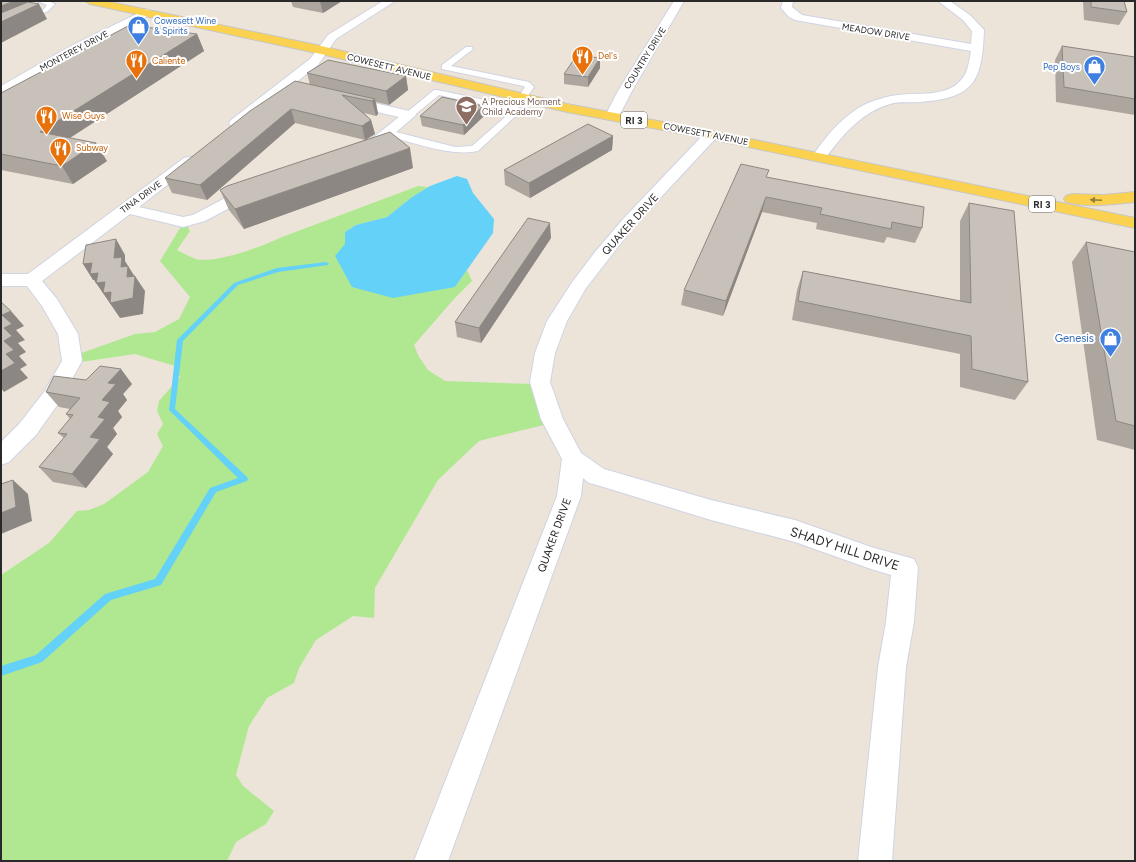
<svg xmlns="http://www.w3.org/2000/svg" width="1136" height="862" font-family="Figtree,sans-serif">
<style>
.green{fill:#afe891}
.water{fill:#63d1f8}
.lines{fill:none;stroke-linecap:round;stroke-linejoin:round}
.stream{fill:#63d1f8;fill-rule:evenodd}
.lane-casing{stroke:#cfd3e3;stroke-width:2}
.street-casing{stroke:#cfd3e3;stroke-width:2}
.primary-casing{stroke:#c7c7c7;stroke-width:2}
.lane{fill:#fff;fill-rule:evenodd}
.street{fill:#fff;fill-rule:evenodd}
.primary{fill:#fbd250;fill-rule:evenodd}
.wall{fill:#aca69f}
.shaded-wall{fill:#8c8782}
.building{fill:#c8c1b9;stroke:#8c8782}
.oneway{fill:#927e3c}
.labels{text-anchor:middle;stroke-width:4;stroke-linejoin:round;paint-order:stroke}
.far-shop-label{font-size:9px;fill:#366cbe;stroke:#fff;text-anchor:start}
.far-street-label{font-size:9px;fill:#292929;stroke:#fff}
.far-food-label{font-size:9px;fill:#c56008;stroke:#fff;text-anchor:start}
.far-education-label{font-size:9px;fill:#785e54;stroke:#fff;text-anchor:start}
.shield{fill:#fff;stroke:#696969;stroke-width:1}
.shield-label{font-size:10px;font-weight:bold;fill:#292929}
.street-label{font-size:11px;fill:#292929;stroke:#fff}
.shop-label{font-size:11px;fill:#366cbe;stroke:#fff;text-anchor:end}
.near-street-label{font-size:13px;fill:#292929;stroke:#fff}
</style>
<rect width="100%" height="100%" fill="#ede4d9"/>
<path class="green" d="M418,186l10,1 -16,10 -25,20 -31,8 -11,7v12l110,43 12,-17 5,11 -18,18 -40,46 5,12 9,13 17,11 88,3 19,39 -73,18 -41,39 -63,108 -1,30 -21,-2 -37,24 -17,28 -5,15 -27,15 -18,28 -13,49 7,11 31,25 -8,13 -30,18 -9,19h-226v-286l48,-32 28,-32 12,-1 15,-6 44,-32 15,-26 -6,-12 6,-10 -6,-13 2,-10 21,-24 -5,-11 -40,-12 -61,9 -1,-7 62,-22 20,-2 24,-13 11,-22 -30,-36 23,-38 2,-1 5,9 -13,19c6,3 13,7 19,9 20,5 67,-13 86,-22z"/>
<polygon class="water" points="457,176 467,179 473,193 494,219 493,233 455,287 393,298 352,287 335,256 345,244 345,232 356,225 387,217 412,197 430,186"/>
<g class="lines">
<polygon class="stream" points="326,262 329,264 328,265 278,272 238,285 183,341 175,409 247,477 248,479 247,481 216,492 161,585 111,600 42,662 1,676 1,666 36,655 105,594 155,579 210,488 238,478 169,410 177,340 234,283 277,268"/>
<defs>
<g id="lane">
<polygon points="37,1 48,1 55,4 48,11 1,33 1,28 44,9 47,5"/>
<polygon points="466,47 472,47 473,49 451,66 529,82 534,87 525,100 522,101 518,98 525,87 523,86 442,69 442,65"/>
<path d="M434,90h3l81,17 4,3 -44,41c-26,6 -67,-9 -93,-16l-2,-2 2,-2 3,-1 67,17 17,-1 40,-35 -73,-16 -27,22h-6l-1,-2 1,-2z"/>
</g>
<g id="street">
<polygon points="383,1 395,1 336,39 318,65 241,126 236,127 231,126 229,123 231,120 310,59 328,35"/>
<polygon points="674,1 684,1 632,91 619,116 617,119 612,120 607,119 605,116 618,91"/>
<path d="M783,1h10l-1,6 10,8 169,29 1,-13 -9,-11 -25,-19h12l21,15 13,14c-2,51 -9,68 -64,72 -10,1 -20,-1 -30,2 -29,8 -49,33 -66,56l-5,1 -5,-1 -2,-3c14,-21 32,-43 56,-54 10,-4 20,-7 30,-8 20,-3 48,3 63,-15 7,-7 8,-19 10,-29l-176,-31 -6,-3 -8,-9z"/>
<polygon points="147,9 152,12 151,14 1,95 1,86 71,46"/>
<polygon points="348,97 414,112 416,115 380,146 363,151 358,150 356,147 358,144 370,140 399,117 343,104 341,101 343,98"/>
<polygon points="711,131 716,132 718,135 716,138 636,224 586,288 567,321 555,353 550,382 563,419 581,453 604,469 711,500 795,520 871,547 914,559 918,567 914,622 906,667 892,861 858,861 878,667 886,622 891,575 871,569 795,542 711,520 597,485 589,483 583,478 581,496 448,861 414,861 557,496 562,459 541,419 530,382 535,353 547,321 573,281 595,252 624,218 706,132"/>
<polygon points="189,157 194,158 196,161 194,164 139,207 183,217 193,215 246,187 252,185 258,187 260,190 258,193 205,221 183,227 130,214 42,281 57,299 78,334 82,361 58,404 36,435 9,462 1,465 1,442 20,423 44,392 62,361 58,334 42,306 27,286 1,286 1,274 28,274 184,158"/>
</g>
<g id="primary">
<polygon points="85,1 105,1 321,46 567,104 711,131 1135,218 1135,228 711,139 567,112 321,54 90,4"/>
<path d="M1135,192v10c-22,2 -47,6 -69,0l-2,-3 2,-3 6,-2 32,1z"/>
</g>
</defs>
<use href="#lane" class="lane-casing"/>
<use href="#street" class="street-casing"/>
<use href="#primary" class="primary-casing"/>
<use href="#lane" class="lane"/>
<use href="#street" class="street"/>
<use href="#primary" class="primary"/>
</g>
<g class="wall">
<polygon points="291,1 342,1 323,13 293,7"/>
<polygon points="1083,1 1124,1 1127,12 1119,25 1084,20"/>
<polygon points="197,34 204,51 70,138 107,161 73,184 1,170 1,93"/>
<polygon points="1062,46 1135,57 1135,115 1056,102 1055,60"/>
<polygon points="600,58 600,68 588,87 564,84 564,74"/>
<polygon points="307,73 406,76 408,90 389,105 376,102 378,114 376,116 364,113 371,120 375,134 367,139 413,168 244,229 229,210 220,190 365,140 295,123 207,200 172,193 165,178 310,85"/>
<polygon points="483,106 484,116 464,135 422,126 420,116"/>
<polygon points="613,136 612,150 530,198 505,185 504,170"/>
<polygon points="768,177 922,228 915,243 887,237 884,243 816,229 817,223 762,212 723,316 681,305 684,290"/>
<polygon points="969,203 1028,382 1015,400 960,387 960,354 792,320 797,290 803,271 960,301 960,221"/>
<polygon points="551,238 481,343 457,337 455,322"/>
<polygon points="1086,242 1135,252 1135,450 1097,440 1072,262"/>
<polygon points="86,380 132,384 123,394 127,400 118,411 122,417 113,428 117,434 107,447 113,454 86,488 53,482 39,467 64,438 58,433 70,419 66,414 70,409 59,407 46,392"/>
</g>
<g class="shaded-wall">
<polygon points="14,1 30,1 33,6 39,4 47,19 1,43 1,6"/>
<polygon points="320,1 342,1 323,13"/>
<polygon points="197,34 204,51 51,150 40,132"/>
<polygon points="600,58 600,68 588,87 588,77"/>
<polygon points="406,76 408,90 389,105 386,91"/>
<polygon points="375,99 378,114 376,116 372,101"/>
<polygon points="483,106 484,116 464,135 463,125"/>
<polygon points="291,109 295,123 207,200 200,185"/>
<polygon points="371,120 375,134 365,140 362,126"/>
<polygon points="613,136 612,150 530,198 529,183"/>
<polygon points="96,143 107,161 73,184 62,166"/>
<polygon points="410,148 413,168 244,229 235,209"/>
<polygon points="766,197 762,212 723,316 726,301"/>
<polygon points="550,223 551,238 481,343 479,328"/>
<polygon points="116,239 125,255 125,261 135,277 135,276 145,291 143,314 120,318 94,280 93,280 83,264 114,258"/>
<polygon points="11,311 24,326 16,330 25,340 18,343 26,352 19,356 27,365 20,369 28,378 4,392 1,388 1,371 6,354 4,341 4,328 2,315"/>
<polygon points="121,369 132,384 123,394 127,400 118,411 122,417 113,428 117,434 107,447 113,454 86,488 72,474 90,437 98,417 102,400 108,383"/>
<polygon points="13,480 28,494 32,521 1,534 1,513"/>
</g>
<g class="building">
<polygon points="1,1 14,1 1,6"/>
<polygon points="1091,1 1124,1 1127,12 1091,7"/>
<polygon points="28,2 39,4 1,22 1,13"/>
<polygon points="130,25 197,34 40,132 96,143 62,166 1,154 1,93"/>
<polygon points="1062,46 1135,57 1135,99 1064,87"/>
<polygon points="577,55 600,58 588,77 564,74"/>
<polygon points="328,60 406,76 386,91 307,73"/>
<polygon points="295,81 375,99 372,101 342,95 371,120 362,126 291,109 200,185 165,178 250,111"/>
<polygon points="442,97 483,106 463,125 420,116"/>
<polygon points="588,124 613,136 529,183 504,170"/>
<polygon points="390,132 410,148 235,209 220,190 227,186"/>
<polygon points="741,164 769,170 766,177 924,207 922,228 892,222 891,229 820,214 822,208 766,197 726,301 684,290"/>
<polygon points="969,203 1014,211 1028,382 972,369 971,336 798,301 803,271 971,303"/>
<polygon points="528,218 550,223 479,328 455,322"/>
<polygon points="116,239 114,258 122,257 121,267 128,266 127,277 135,276 133,298 110,303 111,292 103,293 105,282 96,283 98,273 90,274 92,263 83,264 86,245"/>
<polygon points="1086,242 1135,252 1135,426 1116,421"/>
<polygon points="1,302 11,311 2,315 12,324 4,328 12,336 4,341 14,350 6,354 15,363 1,371"/>
<polygon points="100,366 121,369 108,383 116,384 102,400 110,402 98,417 105,419 90,437 100,439 72,474 39,467 67,434 58,433 73,415 66,414 80,398 46,392 54,376 86,380"/>
<polygon points="13,480 16,507 1,513 1,484"/>
</g>
<defs><path id="oneway-solid" d="M-6-.8H1V-3.2L6.5 0L1 3.2V.8H-6Z"/></defs>
<use class="oneway" href="#oneway-solid" transform="translate(1096 200) rotate(-178)"/>
<defs>
<symbol id="shop-pin" viewBox="-11 -11 22 30"><path d="M0 17L-7.5 6A9.5 9.5 0 1 1 7.5 6Z" fill="#3f7fe0" stroke="#fff"/><path d="M-5-2.5h2.3a2.7 3.5 0 0 1 5.4 0H5L5.5 6h-11ZM-1.5-2.5h3a1.5 2.3 0 0 0-3 0Z" fill="#fff"/></symbol>
<symbol id="restaurant-pin" viewBox="-11 -11 22 30"><path d="M0 17L-7.5 6A9.5 9.5 0 1 1 7.5 6Z" fill="#e8710a" stroke="#fff"/><path d="M-5-6h1v4h1v-4h1v4h1v-4h1v5L-1.5 .5V6h-2V.5L-5-1ZM5-6V6H3V1.5H1.5Q1.5-4 5-6Z" fill="#fff"/></symbol>
<symbol id="school-pin" viewBox="-11 -11 22 30"><path d="M0 17L-7.5 6A9.5 9.5 0 1 1 7.5 6Z" fill="#8d6e63" stroke="#fff"/><path d="M0-5L7-2L0 1L-7-2ZM-4 1L0 2.5L4 1V4Q0 6-4 4Z" fill="#fff"/></symbol>
</defs>
<g fill-rule="evenodd">
<use href="#shop-pin" x="126" y="14" width="25" height="34"/>
<use href="#restaurant-pin" x="570" y="44" width="25" height="34"/>
<use href="#restaurant-pin" x="124" y="48" width="25" height="34"/>
<use href="#shop-pin" x="1082" y="54" width="25" height="34"/>
<use href="#school-pin" x="454" y="94" width="25" height="34"/>
<use href="#restaurant-pin" x="34" y="104" width="25" height="34"/>
<use href="#restaurant-pin" x="48" y="136" width="25" height="34"/>
<use href="#shop-pin" x="1098" y="326" width="25" height="34"/>
</g>
<g class="labels">
<g class="far-shop-label">
<text x="154" y="24">Cowesett Wine<tspan x="154" dy="10">&amp; Spirits</tspan></text>
<text x="1080" y="70" text-anchor="end">Pep Boys</text>
</g>
<g class="far-street-label">
<text transform="translate(876 32) rotate(9)" y="3">MEADOW DRIVE</text>
<text transform="translate(74 51) rotate(-28)" y="3">MONTEREY DRIVE</text>
<text transform="translate(645 58) rotate(-58)" y="3">COUNTRY DRIVE</text>
<text transform="translate(389 67) rotate(14)" y="3">COWESETT AVENUE</text>
<text transform="translate(706 134) rotate(11)" y="3">COWESETT AVENUE</text>
<text transform="translate(141 197) rotate(-36)" y="3">TINA DRIVE</text>
</g>
<g class="far-food-label">
<text x="598" y="59">Del's</text>
<text x="152" y="64">Caliente</text>
<text x="62" y="119">Wise Guys</text>
<text x="76" y="151">Subway</text>
</g>
<g class="far-education-label">
<text x="482" y="105">A Precious Moment<tspan x="482" dy="10">Child Academy</tspan></text>
</g>
<g class="shield">
<rect x="621" y="112" width="26" height="16" rx="3"/>
<rect x="1029" y="196" width="26" height="16" rx="3"/>
</g>
<g class="shield-label">
<text x="634" y="124">RI 3</text>
<text x="1042" y="208">RI 3</text>
</g>
<g class="street-label">
<text transform="translate(630 224) rotate(-48)" y="4">QUAKER DRIVE</text>
<text transform="translate(554 535) rotate(-70)" y="4">QUAKER DRIVE</text>
</g>
<g class="shop-label">
<text x="1094" y="342">Genesis</text>
</g>
<g class="near-street-label">
<text transform="translate(845 548) rotate(18)" y="5">SHADY HILL DRIVE</text>
</g>
</g>
<rect width="1136" height="862" fill="none" stroke="#292929" stroke-width="4"/>
</svg>
